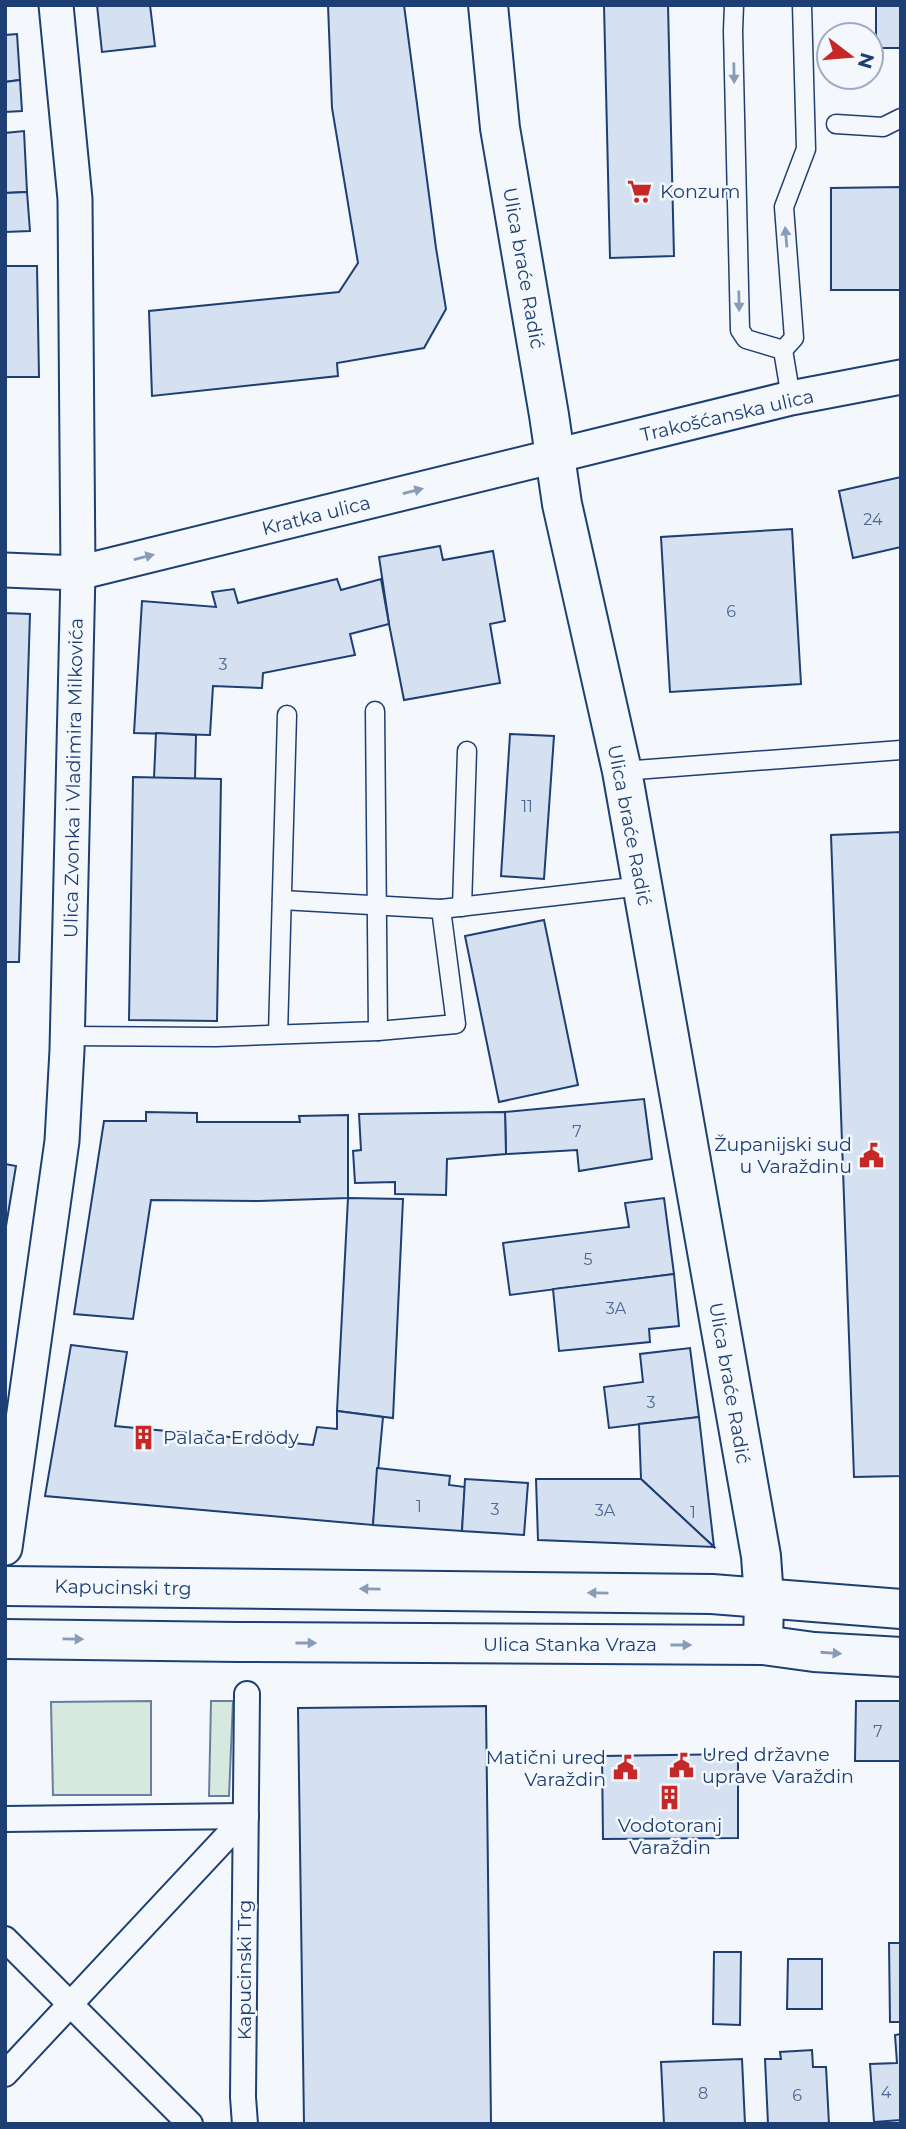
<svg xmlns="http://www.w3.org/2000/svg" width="906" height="2129" font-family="Montserrat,sans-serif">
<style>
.green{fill:#d7e8df;stroke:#687fa3;stroke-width:2}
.building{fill:#d5e0f0;stroke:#1d3f73;stroke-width:2}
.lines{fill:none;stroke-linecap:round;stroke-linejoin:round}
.service-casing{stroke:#1d3f73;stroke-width:21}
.pedestrian-casing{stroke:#1d3f73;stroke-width:28}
.minor-casing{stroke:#1d3f73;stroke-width:37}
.secondary-casing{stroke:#1d3f73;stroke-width:42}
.service{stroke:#f4f7fb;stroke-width:18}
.pedestrian{stroke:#f4f7fb;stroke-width:24}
.minor{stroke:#f4f7fb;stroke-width:33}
.secondary{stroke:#f4f7fb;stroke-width:38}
.oneway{fill:#889bb7}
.labels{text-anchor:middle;stroke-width:5;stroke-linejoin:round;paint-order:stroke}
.number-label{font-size:16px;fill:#4b6792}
.poi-label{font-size:19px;fill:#1d3f73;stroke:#f4f7fb;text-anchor:start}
.street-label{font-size:19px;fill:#1d3f73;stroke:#f4f7fb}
</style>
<rect width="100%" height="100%" fill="#f4f7fb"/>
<g class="green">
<polygon points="151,1701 151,1795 53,1795 51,1702"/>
<polygon points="211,1701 233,1701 229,1796 209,1796"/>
</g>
<g class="building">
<polygon points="97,5 150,5 155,46 102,52"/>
<polygon points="328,5 404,5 436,248 446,309 424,348 337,363 338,376 152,396 149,311 339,292 358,263 332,108"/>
<polygon points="604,5 668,5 674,256 610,258"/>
<rect x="876" y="5" width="25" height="43"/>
<polygon points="17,34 20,80 5,82 5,35"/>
<polygon points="20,80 22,111 5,112 5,82"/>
<polygon points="24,131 27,192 5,193 5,133"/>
<polygon points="901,187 901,290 831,290 831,188"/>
<polygon points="27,192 30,231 5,232 5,193"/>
<polygon points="5,266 37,266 39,377 5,377"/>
<polygon points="901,477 901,547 853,558 839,491"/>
<polygon points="792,529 801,684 670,692 661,537"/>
<polygon points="440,546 443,560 493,551 505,621 490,624 500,683 404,700 389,624 379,557"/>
<polygon points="337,579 341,590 381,579 389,624 350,634 355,655 263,673 262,688 213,686 210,735 134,733 142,601 216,607 212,592 234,589 238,603"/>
<polygon points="5,613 30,614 19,962 5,962"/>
<polygon points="156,733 196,735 195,779 154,778"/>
<polygon points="510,734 554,736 544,879 501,876"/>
<polygon points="133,777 221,779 217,1021 129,1020"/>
<polygon points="901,832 901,1476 854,1477 831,835"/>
<polygon points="544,920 578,1085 499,1102 465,936"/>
<polygon points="644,1099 652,1159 579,1171 577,1150 506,1154 505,1112"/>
<polygon points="146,1112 197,1113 197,1122 300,1122 299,1116 348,1115 348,1198 259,1201 151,1200 133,1319 74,1314 104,1121 146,1121"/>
<polygon points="505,1112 506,1154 447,1159 446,1195 395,1194 395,1182 355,1183 353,1151 361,1150 359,1114"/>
<polygon points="5,1164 16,1166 5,1232"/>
<polygon points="348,1198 403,1199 393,1418 337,1411"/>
<polygon points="664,1198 674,1274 510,1295 503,1243 629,1227 625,1203"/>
<polygon points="674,1274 679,1326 649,1329 650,1342 559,1351 553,1289"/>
<polygon points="71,1345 127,1352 115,1426 313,1445 317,1427 337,1429 337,1411 383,1417 373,1525 45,1496"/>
<polygon points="690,1348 699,1417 609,1428 604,1387 643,1382 640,1354"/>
<polygon points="699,1417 714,1547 641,1479 639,1424"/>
<polygon points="377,1468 450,1476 449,1485 465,1487 462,1531 373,1525"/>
<polygon points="465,1479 528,1483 524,1535 462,1531"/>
<polygon points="536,1479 641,1479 714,1547 538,1540"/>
<polygon points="856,1701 901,1701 901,1761 855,1761"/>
<polygon points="486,1706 491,2124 304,2124 298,1708"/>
<polygon points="738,1754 738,1838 603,1839 602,1756"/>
<polygon points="889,1943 901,1943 901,2022 890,2022"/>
<polygon points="714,1952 741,1952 740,2025 713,2024"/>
<polygon points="788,1959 822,1959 822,2009 787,2009"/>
<polygon points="901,2034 901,2120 874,2122 870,2064 897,2063 895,2035"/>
<polygon points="812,2050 813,2067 826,2067 829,2124 768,2124 765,2059 781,2059 780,2052"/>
<polygon points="742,2059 745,2124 664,2124 661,2062"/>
</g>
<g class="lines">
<defs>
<g id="service">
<polyline points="734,5 733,31 740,330 746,339 783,350"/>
<polyline points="836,124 883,127 901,118"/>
<polyline points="783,350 794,338 784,207 806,149 802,5"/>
<polyline points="783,350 791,398"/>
<polyline points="622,771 901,750"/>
<polyline points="282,900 441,909 642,886"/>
<polyline points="462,907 467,751"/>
<polyline points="378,1031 456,1024 441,909"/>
<polyline points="278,1034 287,715"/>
<polyline points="67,1036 216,1037 378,1031 375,711"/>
</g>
<g id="pedestrian">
<polyline points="5,1819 246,1816"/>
<polyline points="5,1939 190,2124"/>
<polyline points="5,2074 246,1816"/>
<polyline points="245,2124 243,2097 247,1694"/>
</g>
<g id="minor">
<polyline points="5,570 78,573 791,398 901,377"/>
<polyline points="5,1548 62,1141 67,1050 78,573 75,199 56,5"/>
</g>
<g id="secondary">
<polyline points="488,5 500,128 549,415 562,504 622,771 761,1556 764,1598 763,1645"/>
<polyline points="5,1586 712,1594 901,1609"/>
<polyline points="5,1639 238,1642 763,1645 814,1652 901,1657"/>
</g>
</defs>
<use href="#service" class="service-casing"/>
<use href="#pedestrian" class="pedestrian-casing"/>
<use href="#minor" class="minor-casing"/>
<use href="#secondary" class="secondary-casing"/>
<use href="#service" class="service"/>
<use href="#pedestrian" class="pedestrian"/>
<use href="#minor" class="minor"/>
<use href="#secondary" class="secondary"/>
</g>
<defs><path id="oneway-solid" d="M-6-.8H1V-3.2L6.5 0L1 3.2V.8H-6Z" transform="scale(1.75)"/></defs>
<g class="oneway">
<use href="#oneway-solid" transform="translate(734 73) rotate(89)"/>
<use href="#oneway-solid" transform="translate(786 237) rotate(-95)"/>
<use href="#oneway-solid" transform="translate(739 301) rotate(89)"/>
<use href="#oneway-solid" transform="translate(413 491) rotate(-14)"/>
<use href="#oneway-solid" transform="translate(144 557) rotate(-14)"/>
<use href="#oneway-solid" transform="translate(370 1589) rotate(-179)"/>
<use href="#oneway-solid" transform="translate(598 1593) rotate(-179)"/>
<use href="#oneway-solid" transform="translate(73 1639) rotate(1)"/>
<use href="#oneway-solid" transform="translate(306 1643)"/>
<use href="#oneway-solid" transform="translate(681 1645)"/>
<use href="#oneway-solid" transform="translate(831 1653) rotate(4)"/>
</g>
<defs>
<symbol id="supermarket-bare" viewBox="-9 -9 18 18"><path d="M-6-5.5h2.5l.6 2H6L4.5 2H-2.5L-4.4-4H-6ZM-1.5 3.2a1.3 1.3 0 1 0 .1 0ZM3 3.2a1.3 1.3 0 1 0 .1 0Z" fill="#c62828" stroke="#f4f7fb" stroke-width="2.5" paint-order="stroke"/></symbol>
<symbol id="civic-bare" viewBox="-9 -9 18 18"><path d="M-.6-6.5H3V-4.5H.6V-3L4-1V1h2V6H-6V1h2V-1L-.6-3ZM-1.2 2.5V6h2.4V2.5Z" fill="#c62828" stroke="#f4f7fb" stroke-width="2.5" paint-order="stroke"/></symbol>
<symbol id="building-bare" viewBox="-9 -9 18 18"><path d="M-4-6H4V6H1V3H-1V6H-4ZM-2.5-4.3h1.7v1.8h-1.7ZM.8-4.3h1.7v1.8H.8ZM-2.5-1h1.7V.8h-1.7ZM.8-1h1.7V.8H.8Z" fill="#c62828" stroke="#f4f7fb" stroke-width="2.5" paint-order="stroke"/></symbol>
</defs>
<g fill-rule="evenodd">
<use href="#supermarket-bare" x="622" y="174" width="35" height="35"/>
<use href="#civic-bare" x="854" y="1138" width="35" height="35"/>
<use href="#building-bare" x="126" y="1420" width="35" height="35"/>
<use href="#civic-bare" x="664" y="1748" width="35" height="35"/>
<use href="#civic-bare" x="608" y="1750" width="35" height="35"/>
<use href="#building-bare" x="652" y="1780" width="35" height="35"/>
</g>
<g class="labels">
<g class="number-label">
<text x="873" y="525">24</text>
<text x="731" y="617">6</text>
<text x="223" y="670">3</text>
<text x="527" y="812">11</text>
<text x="577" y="1137">7</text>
<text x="588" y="1265">5</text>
<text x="616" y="1314">3A</text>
<text x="651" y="1408">3</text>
<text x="419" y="1512">1</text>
<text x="495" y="1515">3</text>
<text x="605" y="1516">3A</text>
<text x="693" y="1518">1</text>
<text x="878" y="1737">7</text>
<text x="886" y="2098">4</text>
<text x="703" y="2099">8</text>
<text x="797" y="2101">6</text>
</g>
<g class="poi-label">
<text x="660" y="198">Konzum</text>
<text x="852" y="1151" text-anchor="end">Županijski sud<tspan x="852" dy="22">u Varaždinu</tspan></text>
<text x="163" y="1444">Palača Erdödy</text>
<text x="702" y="1761">Ured državne<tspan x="702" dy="22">uprave Varaždin</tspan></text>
<text x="606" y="1764" text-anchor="end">Matični ured<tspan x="606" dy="22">Varaždin</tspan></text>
<text x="670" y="1832" text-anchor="middle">Vodotoranj<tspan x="670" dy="22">Varaždin</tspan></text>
</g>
<g class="street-label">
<text transform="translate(524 268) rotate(80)" y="7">Ulica braće Radić</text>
<text transform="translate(727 415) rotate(-13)" y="7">Trakošćanska ulica</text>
<text transform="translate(316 515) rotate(-14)" y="7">Kratka ulica</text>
<text transform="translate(73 778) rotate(-89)" y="7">Ulica Zvonka i Vladimira Milkovića</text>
<text transform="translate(630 825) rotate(79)" y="7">Ulica braće Radić</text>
<text transform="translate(730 1383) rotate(80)" y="7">Ulica braće Radić</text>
<text transform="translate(123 1587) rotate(1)" y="7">Kapucinski trg</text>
<text x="570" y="1651">Ulica Stanka Vraza</text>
<text transform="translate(244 1970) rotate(-90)" y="7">Kapucinski Trg</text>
</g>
</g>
<rect width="906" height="2129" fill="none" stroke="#1d3f73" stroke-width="14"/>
<g transform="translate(850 56) rotate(106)"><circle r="33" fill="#f4f7fb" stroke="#9eadc5" stroke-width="2"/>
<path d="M0-5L12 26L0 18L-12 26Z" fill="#c62828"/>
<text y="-10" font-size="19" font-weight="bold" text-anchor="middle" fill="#1d3f73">N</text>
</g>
</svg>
